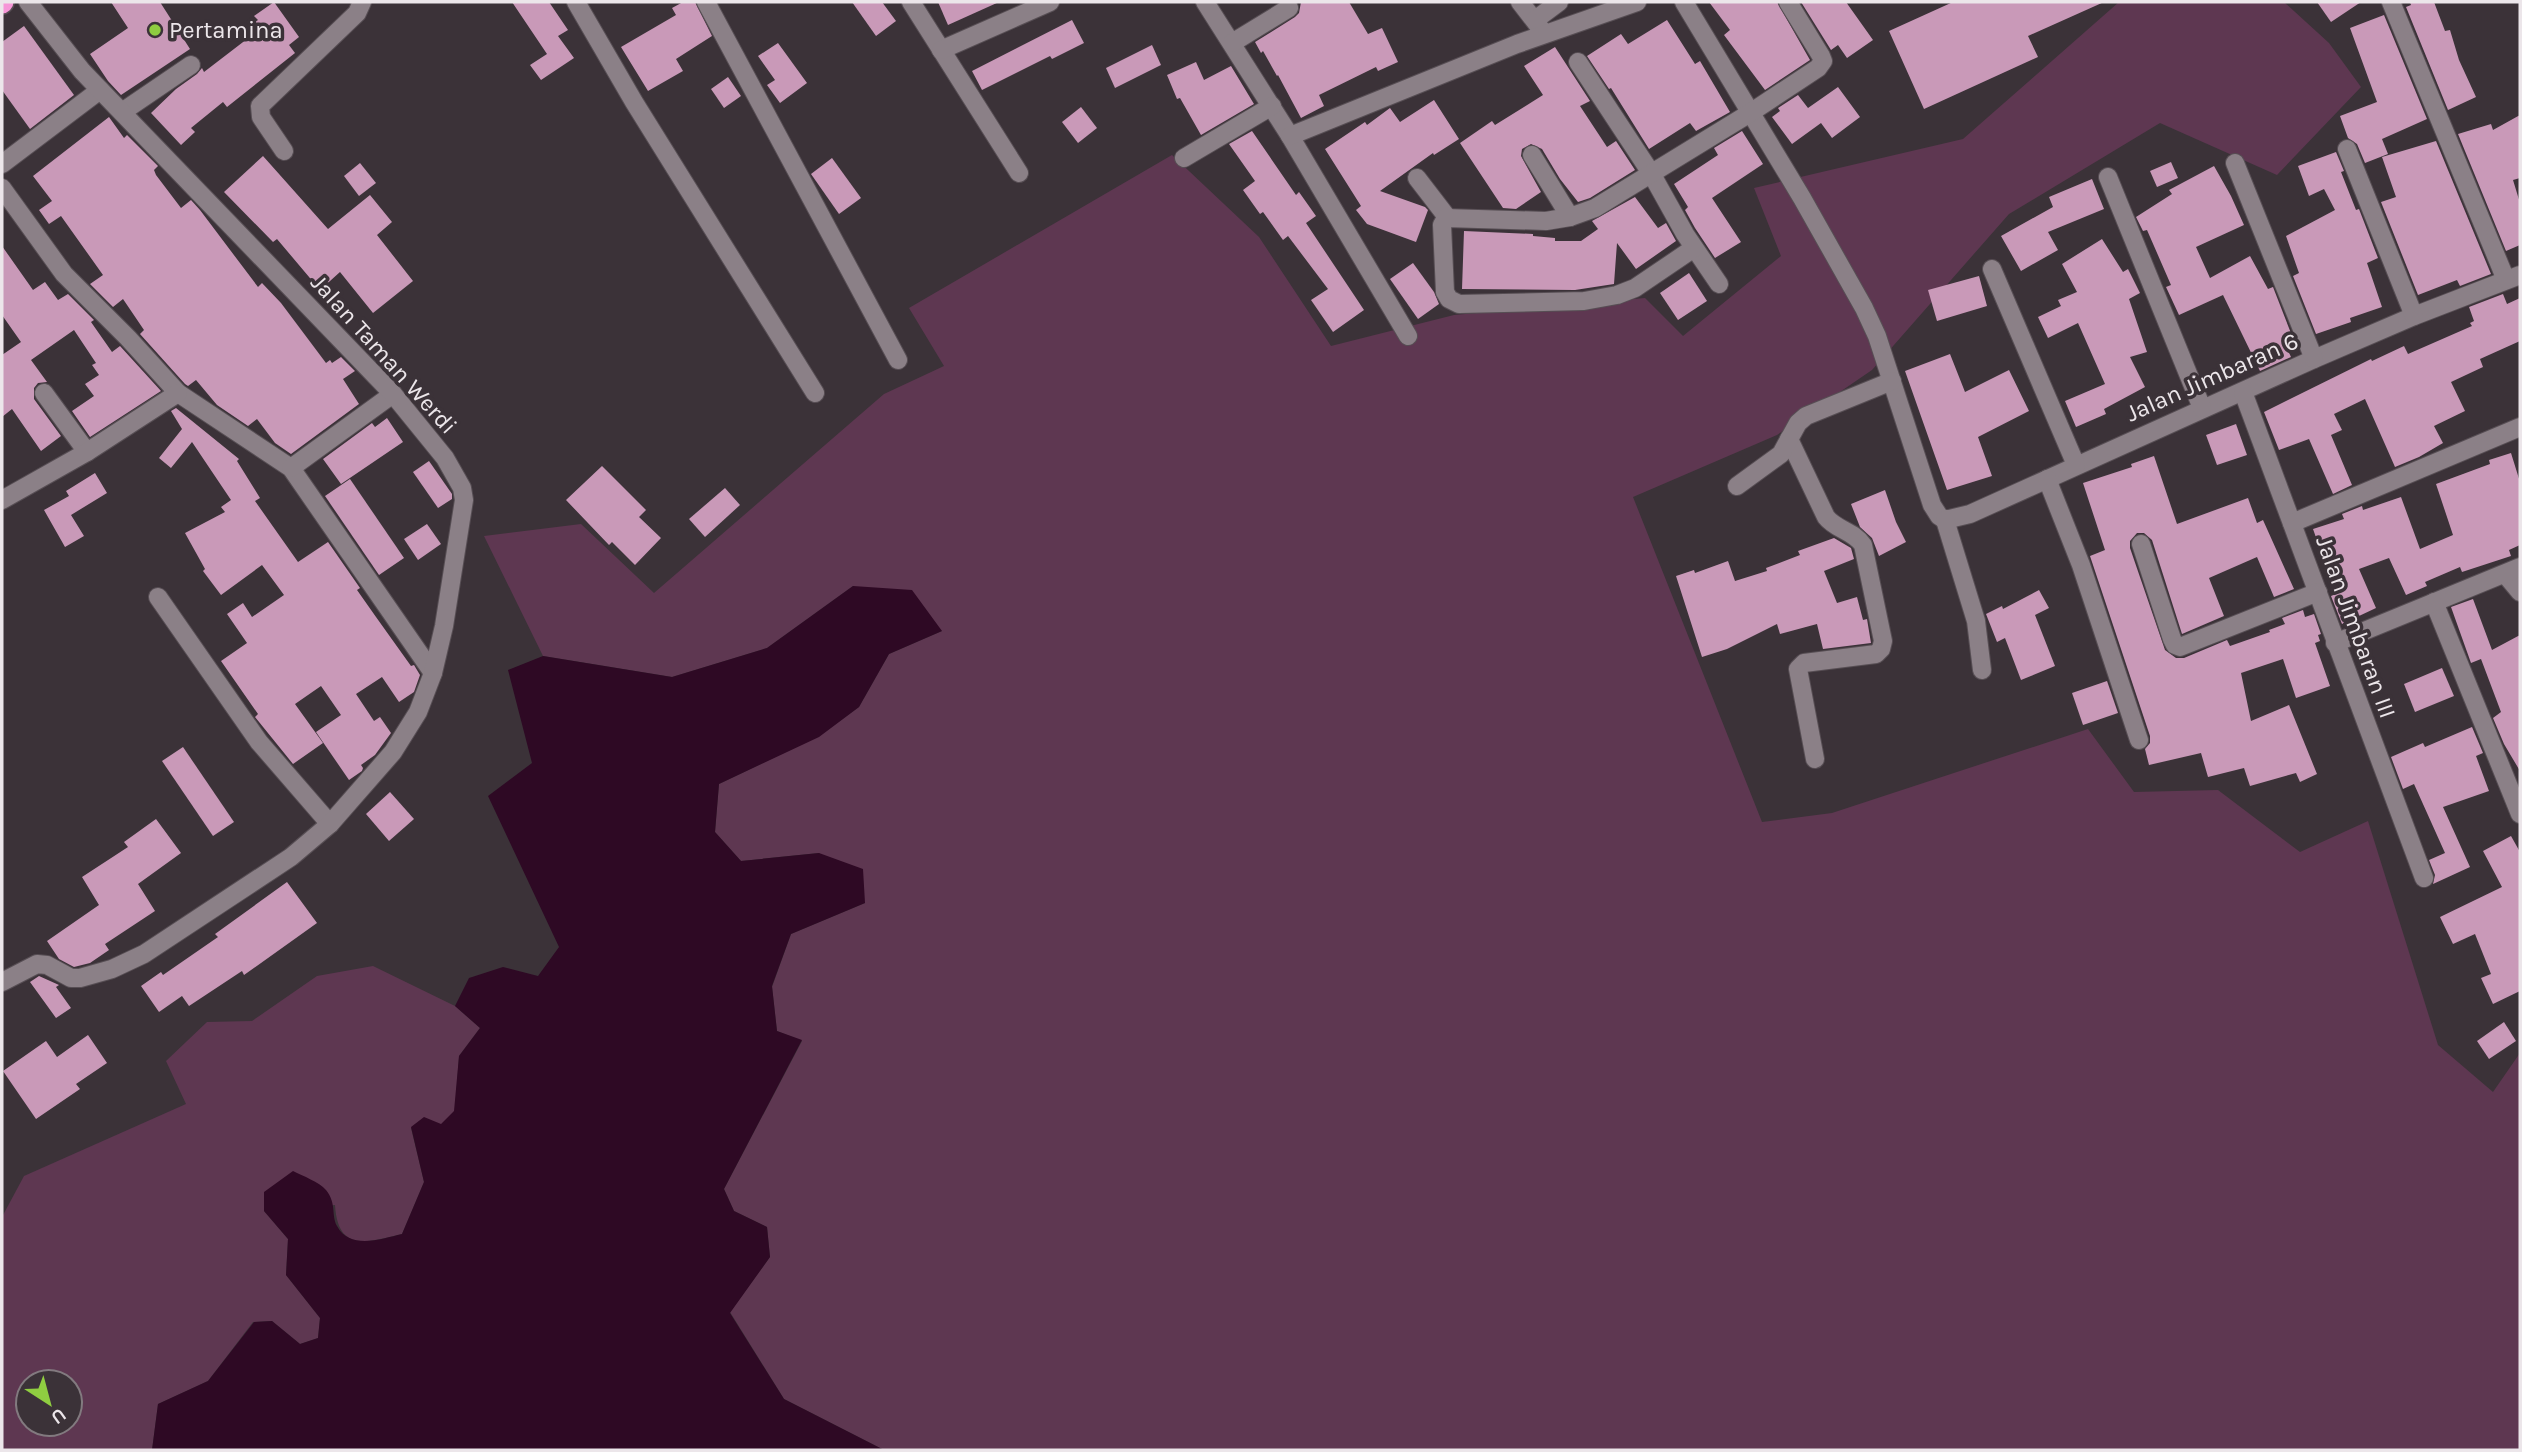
<svg xmlns="http://www.w3.org/2000/svg" width="2522" height="1452" font-family="Karla,sans-serif">
<style>
.green{fill:#5e3751;fill-rule:evenodd}
.water{fill:#2e0924}
.building{fill:#c999b8}
.lines{fill:none;stroke-linecap:round;stroke-linejoin:round}
.minor-casing{stroke:#574e54;stroke-width:20}
.highway-casing{stroke:#574e54;stroke-width:24}
.minor{stroke:#8b8087;stroke-width:18}
.highway{stroke:#f696d7;stroke-width:21}
.poi-dot{fill:#8fcd41;stroke:#3b3238;stroke-width:2.5}
.labels{text-anchor:middle;stroke-width:7;stroke-linejoin:round;paint-order:stroke}
.poi-label{font-size:24px;fill:#ece6ea;stroke:#3b3238;text-anchor:start}
.street-label{font-size:24px;fill:#ece6ea;stroke:#3b3238}
</style>
<rect width="100%" height="100%" fill="#3b3238"/>
<g class="green">
<polygon points="2119,2 2284,2 2329,43 2361,87 2277,175 2160,123 2009,214 1872,370 1777,435 1633,497 1762,822 1832,813 2088,729 2134,792 2218,790 2300,852 2368,821 2438,1045 2493,1092 2520,1053 2520,1450 884,1450 784,1399 730,1312 770,1257 767,1227 734,1211 724,1189 802,1041 777,1031 772,987 791,934 865,903 819,853 741,861 715,832 719,784 819,736 859,707 889,654 942,631 853,586 767,648 672,677 543,656 484,536 581,524 654,593 884,394 944,366 909,308 1172,155 1259,237 1331,346 1454,315 1645,298 1683,336 1781,256 1754,188 1963,139"/>
<path d="M373,966l82,40 25,22 -21,28 -4,55 -14,14 -30,3 13,54 -22,52c-35,8 -64,19 -67,-29l-71,6 24,28 -2,36 34,43 -2,20 -18,6 -28,-23 -19,1 -45,59 -50,23 -6,46h-150v-233l22,-41 162,-72 -20,-43 41,-39 45,-1 65,-45zM28,1382h42v42h-42z"/>
</g>
<path class="water" d="M853,586l59,4 30,41 -53,23 -30,53 -40,30 -100,47 -4,48 26,29 78,-8 44,16 2,34 -74,31 -19,52 5,45 25,9 -78,149 10,22 33,16 3,30 -40,56 54,86 100,51h-732l6,-46 50,-23 46,-59 18,-1 28,23 18,-6 2,-20 -34,-43 2,-36 -24,-28v-19l29,-21c10,5 26,11 33,19 11,14 5,25 11,36 13,24 44,13 65,8l22,-52 -13,-55 13,-10 17,7 13,-13 5,-55 21,-28 -25,-22 14,-28 34,-11 35,9 21,-29 -71,-151 44,-33 -24,-93 35,-14 129,21 95,-29z"/>
<g class="building">
<polygon points="111,2 160,2 190,49 121,95 108,81 90,54 128,28"/>
<polygon points="274,2 299,37 289,45 295,53 227,107 223,102 191,128 195,132 181,145 151,113 176,89 197,74 202,68 204,72 247,39 242,31 258,20 254,16"/>
<polygon points="512,2 549,2 568,30 558,36 574,58 541,80 530,65 547,54"/>
<polygon points="683,2 695,2 712,36 676,59 683,71 648,91 621,47 676,15 672,8"/>
<polygon points="852,2 882,2 896,21 876,36"/>
<polygon points="938,2 999,2 948,25"/>
<polygon points="1301,2 1349,2 1368,34 1382,28 1398,62 1378,71 1376,67 1319,95 1324,106 1301,118 1278,75 1277,76 1263,51 1261,53 1255,42 1295,17 1299,13"/>
<polygon points="1709,2 1777,2 1810,60 1765,90 1724,35 1730,30"/>
<polygon points="1801,2 1846,2 1873,40 1847,58 1838,45 1831,50"/>
<polygon points="1953,2 2104,2 2028,36 2038,57 1924,109 1889,31"/>
<polygon points="2317,2 2361,2 2331,22"/>
<polygon points="2410,2 2434,2 2445,31 2450,30 2459,60 2476,97 2448,110 2406,7 2411,5"/>
<polygon points="2384,15 2427,119 2382,139 2388,154 2365,163 2357,144 2348,138 2340,116 2377,102 2350,28"/>
<polygon points="1072,20 1084,43 1052,59 1050,56 982,90 972,71"/>
<polygon points="1667,20 1695,64 1700,61 1730,112 1696,131 1690,123 1649,149 1611,88 1609,89 1587,56 1621,34 1628,44"/>
<polygon points="24,26 74,95 30,129 2,90 2,42"/>
<polygon points="778,43 807,83 780,103 767,85 775,80 758,56"/>
<polygon points="1152,45 1161,65 1115,88 1106,68"/>
<polygon points="1555,47 1590,101 1580,106 1607,147 1616,141 1635,170 1590,198 1578,202 1560,179 1542,149 1531,144 1522,149 1521,156 1541,192 1516,209 1503,208 1460,143 1492,121 1495,125 1543,95 1524,66"/>
<polygon points="1196,62 1204,80 1231,66 1254,104 1201,135 1180,98 1177,99 1167,75"/>
<polygon points="728,77 741,96 724,108 711,89"/>
<polygon points="1838,87 1860,117 1832,138 1821,123 1792,144 1772,117 1780,111 1778,108 1798,95 1808,108"/>
<polygon points="1434,100 1459,139 1434,155 1433,153 1380,191 1425,207 1428,210 1416,242 1367,224 1356,210 1361,206 1325,149 1365,122 1367,125 1390,108 1400,122"/>
<polygon points="1081,107 1097,128 1078,143 1062,122"/>
<polygon points="2520,115 2520,178 2513,180 2520,203 2520,245 2506,251 2458,134 2491,124 2493,130"/>
<polygon points="109,117 124,138 127,135 158,166 154,170 156,175 181,208 191,200 200,210 258,287 262,283 281,303 326,363 330,360 332,363 341,357 355,371 343,379 359,404 291,454 275,443 257,419 248,426 217,405 196,380 188,386 185,384 140,334 144,330 123,299 113,307 90,284 103,275 61,216 49,224 39,210 52,201 33,176"/>
<polygon points="1252,131 1296,195 1299,192 1316,216 1306,223 1364,310 1333,332 1311,300 1328,289 1288,236 1283,240 1263,212 1260,214 1243,190 1255,181 1229,144"/>
<polygon points="1742,131 1763,164 1712,198 1741,242 1715,258 1695,228 1685,210 1688,207 1674,184 1718,155 1714,148"/>
<polygon points="2436,141 2491,274 2460,286 2457,280 2418,295 2381,202 2396,197 2382,157"/>
<polygon points="2336,152 2344,171 2341,172 2356,210 2359,209 2378,258 2367,263 2382,307 2350,318 2351,322 2316,334 2293,276 2299,273 2286,236 2335,210 2324,189 2309,196 2298,166"/>
<polygon points="263,156 328,229 370,195 392,222 377,235 413,281 373,313 340,272 320,290 277,239 273,242 224,192"/>
<polygon points="832,158 861,198 839,214 811,174"/>
<polygon points="2171,162 2178,178 2157,187 2150,171"/>
<polygon points="360,163 376,183 359,196 344,176"/>
<polygon points="2214,166 2231,196 2244,225 2196,247 2210,278 2250,256 2268,289 2273,287 2294,341 2285,344 2291,357 2260,371 2223,295 2179,315 2166,287 2171,285 2147,230 2143,231 2136,217 2172,194 2169,190"/>
<polygon points="2092,179 2104,209 2048,232 2058,250 2021,271 2001,236 2053,207 2049,197"/>
<polygon points="1635,197 1658,228 1666,223 1676,241 1636,269 1617,243 1614,284 1575,290 1462,289 1464,231 1533,234 1533,236 1555,238 1555,241 1581,241 1598,229 1592,221"/>
<polygon points="2102,239 2123,272 2128,269 2140,293 2129,299 2147,352 2130,357 2145,387 2104,409 2106,414 2076,427 2065,401 2105,384 2078,323 2048,338 2038,317 2061,306 2058,300 2077,292 2062,264"/>
<polygon points="2,246 33,290 45,282 58,300 68,294 94,320 91,322 112,352 120,346 161,391 90,437 72,411 94,396 85,384 99,375 92,365 96,363 74,330 31,360 47,382 38,383 34,388 34,399 61,436 41,451 12,409 2,417 2,355 21,342 2,315"/>
<polygon points="1413,263 1434,292 1439,304 1418,319 1390,279"/>
<polygon points="1689,273 1707,301 1678,320 1660,293"/>
<polygon points="1979,276 1987,306 1937,321 1928,290"/>
<polygon points="2503,294 2507,304 2520,298 2520,341 2480,359 2483,367 2451,382 2465,411 2434,426 2443,443 2419,457 2395,467 2365,399 2334,414 2342,430 2331,435 2352,485 2333,494 2309,439 2279,450 2264,412 2371,359 2372,361 2404,346 2408,354 2472,326 2470,323 2474,321 2469,307"/>
<polygon points="1950,354 1965,392 2009,370 2029,411 1978,437 1992,476 1947,490 1905,371"/>
<polygon points="176,408 239,459 237,461 260,498 255,501 298,562 328,542 360,588 357,590 376,617 411,666 414,665 420,675 414,692 399,702 382,677 356,694 374,721 380,717 391,733 375,755 361,765 363,768 362,771 349,780 316,732 341,715 321,686 295,704 323,743 293,764 255,717 258,714 221,661 247,643 227,614 243,603 252,617 284,595 262,565 221,595 203,571 205,569 185,533 225,512 221,507 231,500 192,442 171,468 159,458 182,429 171,411"/>
<polygon points="387,418 403,442 341,484 323,459 372,423 375,427"/>
<polygon points="2236,424 2247,455 2217,465 2206,435"/>
<polygon points="2511,453 2520,482 2520,545 2509,550 2511,556 2462,572 2460,567 2425,582 2427,586 2406,595 2389,558 2359,569 2376,608 2342,624 2331,596 2336,594 2313,529 2344,519 2342,514 2362,506 2363,510 2401,497 2420,549 2453,535 2436,484 2490,464 2489,460"/>
<polygon points="2154,456 2177,524 2248,498 2257,523 2263,520 2294,589 2274,597 2257,557 2209,578 2224,616 2182,634 2152,540 2144,533 2137,533 2130,541 2130,548 2165,650 2176,658 2184,658 2227,640 2230,646 2270,632 2269,630 2285,624 2282,618 2303,610 2305,617 2314,614 2321,634 2318,635 2320,641 2315,643 2330,686 2296,698 2283,659 2241,673 2251,721 2289,705 2317,774 2300,782 2296,773 2250,786 2244,768 2208,777 2201,753 2149,765 2145,749 2150,743 2150,736 2090,556 2105,550 2083,483 2132,467 2131,464"/>
<polygon points="429,461 452,494 452,499 438,508 413,472"/>
<polygon points="602,466 646,510 639,517 661,538 635,565 612,542 609,545 566,500"/>
<polygon points="95,473 107,493 71,515 84,536 65,547 44,510 69,496 66,491"/>
<polygon points="350,479 404,558 379,575 325,496"/>
<polygon points="725,488 740,505 705,537 689,519"/>
<polygon points="1885,490 1896,522 1906,542 1879,556 1872,538 1860,527 1851,504"/>
<polygon points="427,524 441,544 418,560 404,539"/>
<polygon points="1834,538 1851,548 1854,559 1824,571 1837,603 1857,597 1863,620 1867,619 1871,643 1823,649 1817,624 1780,634 1777,624 1727,649 1702,657 1676,576 1694,570 1695,573 1728,561 1735,581 1767,571 1766,568 1800,555 1798,551"/>
<polygon points="2039,590 2049,608 2035,615 2055,666 2021,680 2005,638 1997,642 1986,614 2002,606 2003,609"/>
<polygon points="2473,599 2492,650 2520,635 2520,771 2504,744 2493,718 2501,712 2481,659 2471,663 2451,607"/>
<polygon points="2442,668 2454,696 2415,712 2404,684"/>
<polygon points="2107,681 2118,713 2083,725 2072,693"/>
<polygon points="2472,727 2483,753 2476,756 2489,791 2443,807 2470,867 2433,884 2435,875 2429,860 2445,853 2414,784 2403,789 2391,757 2423,743 2425,747"/>
<polygon points="183,747 234,822 213,836 162,761"/>
<polygon points="390,792 414,819 389,841 366,814"/>
<polygon points="156,819 181,853 138,884 155,911 105,944 109,950 90,963 74,967 59,959 47,941 99,905 82,877 128,847 124,842"/>
<polygon points="2511,836 2520,852 2520,991 2493,1004 2481,978 2491,974 2475,934 2453,944 2440,917 2502,887 2483,851"/>
<polygon points="287,882 317,923 244,975 242,971 189,1006 182,996 159,1012 141,986 161,972 163,975 218,937 215,934"/>
<polygon points="39,976 59,985 56,987 71,1008 56,1018 30,982"/>
<polygon points="2504,1022 2516,1041 2489,1059 2477,1041"/>
<polygon points="88,1035 107,1063 76,1084 80,1089 36,1119 3,1071 46,1041 57,1057"/>
</g>
<g class="lines">
<defs>
<g id="minor">
<polyline points="576,2 634,102 815,393"/>
<polyline points="706,2 898,360"/>
<polyline points="911,2 1019,173"/>
<polyline points="1205,2 1290,136 1408,336"/>
<polyline points="1520,2 1544,33"/>
<polyline points="1684,2 1802,198 1864,308 1877,336 1932,505 1939,516 1945,520 1970,514 2314,359 2414,316 2520,275"/>
<polyline points="2391,2 2506,280"/>
<polyline points="1535,20 1559,2"/>
<polyline points="1232,43 1289,8"/>
<polyline points="941,50 1050,2"/>
<polyline points="1578,62 1651,173 1685,234 1719,284"/>
<polyline points="122,112 191,65"/>
<polyline points="1290,136 1517,44 1637,2"/>
<polyline points="2347,149 2414,316"/>
<polyline points="284,151 261,117 260,106 357,13 362,2"/>
<polyline points="1532,155 1570,217"/>
<polyline points="1184,158 1272,106"/>
<polyline points="2235,163 2314,359"/>
<polyline points="2,164 100,90"/>
<polyline points="2108,177 2202,408"/>
<polyline points="1417,178 1447,217"/>
<polyline points="2,188 64,274 128,338 178,393 291,468 433,673"/>
<polyline points="1694,248 1635,288 1617,295 1584,301 1459,304 1449,299 1445,292 1442,225 1446,218 1546,221 1570,217 1595,208 1750,113 1818,68 1823,61 1821,56 1788,2"/>
<polyline points="1992,269 2076,465"/>
<polyline points="2243,392 2424,878"/>
<polyline points="44,393 87,452"/>
<path d="M1789,439l37,78c10,13 28,14 37,28l20,96 -2,8 -5,5 -72,9 -6,6 17,90"/>
<polyline points="291,468 393,394"/>
<polyline points="2047,479 2081,565 2139,740"/>
<polyline points="1737,486 1781,454 1798,423 1806,416 1892,381"/>
<polyline points="2,500 87,452 178,393"/>
<polyline points="1945,520 1976,621 1982,670"/>
<polyline points="2292,523 2520,427"/>
<polyline points="2141,544 2172,639 2175,645 2180,647 2318,592"/>
<polyline points="2505,574 2520,592"/>
<polyline points="158,597 259,742 330,824"/>
<polyline points="2434,602 2520,814"/>
<polyline points="2335,643 2520,567"/>
<polyline points="2,982 37,964 47,965 71,978 80,978 112,969 144,954 291,857 330,824 393,752 418,712 433,673 444,626 464,500 462,488 445,458 393,394 82,71 28,2"/>
</g>
<polyline id="highway" points="2,3 3,2"/>
</defs>
<use href="#minor" class="minor-casing"/>
<use href="#highway" class="highway-casing"/>
<use href="#minor" class="minor"/>
<use href="#highway" class="highway"/>
</g>
<circle class="poi-dot" cx="155" cy="30" r="7"/>
<g class="labels">
<g class="poi-label">
<text x="169" y="38">Pertamina</text>
</g>
<g class="street-label">
<text transform="translate(384 354) rotate(48)" y="8">Jalan Taman Werdi</text>
<text transform="translate(2212 377) rotate(-24)" y="8">Jalan Jimbaran 6</text>
<text transform="translate(2356 627) rotate(70)" y="8">Jalan Jimbaran III</text>
</g>
</g>
<rect width="2522" height="1452" fill="none" stroke="#ece6ea" stroke-width="7"/>
<g transform="translate(49 1403) rotate(144)"><circle r="33" fill="#3b3238" stroke="#827a7f" stroke-width="2"/>
<path d="M0-5L12 26L0 18L-12 26Z" fill="#8fcd41"/>
<text y="-10" font-size="19" font-weight="bold" text-anchor="middle" fill="#ece6ea">U</text>
</g>
</svg>
